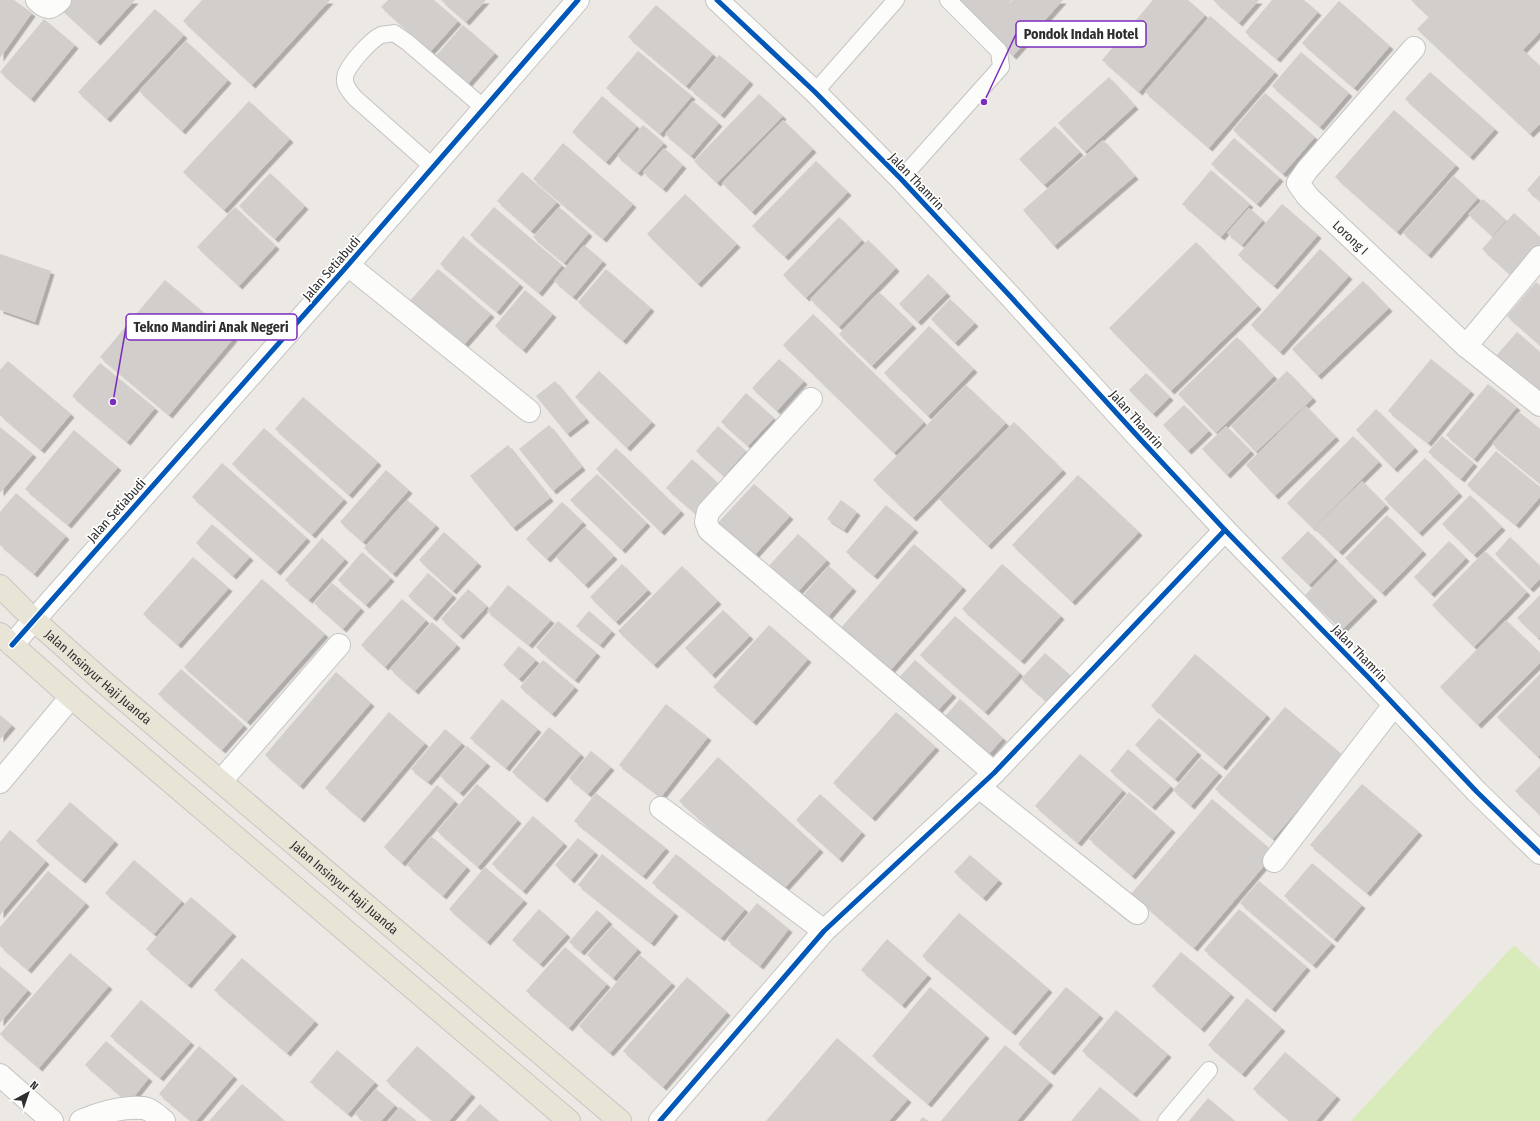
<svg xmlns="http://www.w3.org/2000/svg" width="1540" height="1121" font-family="'Fira Sans Condensed',sans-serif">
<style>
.pitch{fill:#d9eabb}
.building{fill:#d1cecb;filter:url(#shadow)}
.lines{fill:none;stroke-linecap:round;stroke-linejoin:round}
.service-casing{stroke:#c5c4c5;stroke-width:18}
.minor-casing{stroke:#c5c4c5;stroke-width:24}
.primary-casing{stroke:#c6c5c4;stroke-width:24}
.service{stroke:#fcfcfb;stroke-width:16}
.minor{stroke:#fcfcfb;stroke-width:22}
.primary{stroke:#e8e4d6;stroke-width:22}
.cycleway-casing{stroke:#fff;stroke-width:8}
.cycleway{stroke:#0057b8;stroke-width:5}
.labels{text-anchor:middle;stroke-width:3.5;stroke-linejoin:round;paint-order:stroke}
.street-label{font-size:13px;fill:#2e2e2e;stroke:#fff}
.leader{fill:none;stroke:#7b2cbf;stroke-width:1.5}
.callout-dot{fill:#7b2cbf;stroke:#fff;stroke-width:1.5}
.callout{fill:#fff;stroke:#7b2cbf;stroke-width:1.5}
.callout-label{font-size:14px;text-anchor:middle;font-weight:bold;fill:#2e2e2e}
</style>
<defs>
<filter id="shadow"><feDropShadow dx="3.5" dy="3.5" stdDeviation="0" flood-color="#0004"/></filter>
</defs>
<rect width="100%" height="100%" fill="#ece8e4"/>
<polygon class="pitch" points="1514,945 1540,969 1540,1121 1351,1121"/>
<g class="building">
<polygon points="0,0 14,0 32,13 0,58"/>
<polygon points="69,0 135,0 97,42 61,9"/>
<polygon points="202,0 330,0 252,85 183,21"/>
<polygon points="388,0 434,0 458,21 431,51 381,7"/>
<polygon points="441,0 486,0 466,22"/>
<polygon points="954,0 1012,0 1000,14 1013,0 1063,0 1013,56"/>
<polygon points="1153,0 1188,0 1205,15 1139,92 1102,60"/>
<polygon points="1213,0 1259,0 1239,23"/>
<polygon points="1272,0 1304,0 1318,12 1277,59 1245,32"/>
<polygon points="1411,0 1540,0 1540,32 1523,50 1540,66 1540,124 1530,134 1417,29 1429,17"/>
<polygon points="1339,1 1390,46 1354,88 1302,43"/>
<polygon points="656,5 713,54 686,86 628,37"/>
<polygon points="155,9 184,35 107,119 78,92"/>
<polygon points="1210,16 1275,72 1209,148 1145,92"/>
<polygon points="44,19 75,45 31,99 0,72"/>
<polygon points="463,25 495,53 466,86 434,58"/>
<polygon points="186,41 228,80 182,131 139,91"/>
<polygon points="638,51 692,96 660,134 606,88"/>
<polygon points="1301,52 1349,93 1320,127 1272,86"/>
<polygon points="719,55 750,81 721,115 690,89"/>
<polygon points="1430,72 1495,129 1470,157 1405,99"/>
<polygon points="1109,77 1135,106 1085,152 1058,123"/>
<polygon points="1265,93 1315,137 1283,174 1233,130"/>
<polygon points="759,94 783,116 717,183 694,161"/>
<polygon points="602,96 637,126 606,162 572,132"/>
<polygon points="249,101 290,139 224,210 183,172"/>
<polygon points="693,101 719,123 691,156 665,134"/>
<polygon points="1394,110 1456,165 1397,232 1335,177"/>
<polygon points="783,120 813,149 752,212 722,183"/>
<polygon points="643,125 664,143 638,173 617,156"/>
<polygon points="1055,126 1080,152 1044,185 1019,159"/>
<polygon points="1234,138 1280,178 1257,204 1211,164"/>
<polygon points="1103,140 1135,176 1054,246 1023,210"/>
<polygon points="563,143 633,204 603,239 533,179"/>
<polygon points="664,148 683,165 663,189 643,172"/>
<polygon points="816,161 848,192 785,257 752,226"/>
<polygon points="1211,170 1250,204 1221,237 1182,204"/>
<polygon points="522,172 557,202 531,231 497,201"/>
<polygon points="270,173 305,206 275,239 239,206"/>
<polygon points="1540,175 1540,201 1527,190"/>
<polygon points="1454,176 1478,198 1428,255 1403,233"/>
<polygon points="685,194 737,244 698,284 647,234"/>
<polygon points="1483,199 1506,220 1492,236 1468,214"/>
<polygon points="1282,204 1318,235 1274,286 1238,255"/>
<polygon points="235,207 276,246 239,286 197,247"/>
<polygon points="494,207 562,265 539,293 470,235"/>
<polygon points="559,207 589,233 564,263 533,237"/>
<polygon points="1249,208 1263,220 1242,245 1227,233"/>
<polygon points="1514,213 1540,237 1540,248 1514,278 1482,249"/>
<polygon points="839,217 862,240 806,298 783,275"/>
<polygon points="463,236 520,284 497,312 440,264"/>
<polygon points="868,240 896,268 839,327 810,299"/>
<polygon points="1196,242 1258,306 1171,391 1109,328"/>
<polygon points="584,245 603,261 573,297 554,281"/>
<polygon points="1320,249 1349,276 1280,352 1251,325"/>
<polygon points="0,254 51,271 35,322 0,310"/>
<polygon points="438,269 491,314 462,347 409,302"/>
<polygon points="606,269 651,308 623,341 578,302"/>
<polygon points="928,274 947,293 918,322 899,304"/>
<polygon points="165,280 234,338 169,415 100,357"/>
<polygon points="1363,281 1389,308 1318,376 1292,349"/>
<polygon points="1536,282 1540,285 1540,345 1507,316"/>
<polygon points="525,290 553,314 523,350 495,326"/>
<polygon points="879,292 913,325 872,366 839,334"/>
<polygon points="950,299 975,323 955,343 931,319"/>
<polygon points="813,314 924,422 894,453 783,345"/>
<polygon points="929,326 974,369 928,416 884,373"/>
<polygon points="1517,332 1540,352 1540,391 1495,357"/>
<polygon points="1237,337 1274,376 1216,433 1178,394"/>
<polygon points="779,359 804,381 777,411 752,388"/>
<polygon points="1431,359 1471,391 1428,443 1388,411"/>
<polygon points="8,361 71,414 41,450 0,415 0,370"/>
<polygon points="100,363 155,408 127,442 72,396"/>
<polygon points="599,371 652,422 627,448 575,397"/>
<polygon points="1287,371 1313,398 1256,452 1231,426"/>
<polygon points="1146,373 1170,397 1153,414 1129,390"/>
<polygon points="555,381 586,419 567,434 536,396"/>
<polygon points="1488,384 1517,407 1474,459 1446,435"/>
<polygon points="966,385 1006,423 913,518 873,480"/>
<polygon points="746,393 774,418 748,446 721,422"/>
<polygon points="303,397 378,462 349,495 275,429"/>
<polygon points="1184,405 1209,431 1188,451 1163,425"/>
<polygon points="1306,406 1336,437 1275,496 1246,465"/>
<polygon points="1376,409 1415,448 1394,469 1356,430"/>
<polygon points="1519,412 1540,429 1540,483 1492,444"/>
<polygon points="1014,422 1063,470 988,546 939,499"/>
<polygon points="549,425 582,467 553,491 519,449"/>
<polygon points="718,426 746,451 724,476 696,451"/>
<polygon points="1226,426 1251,451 1227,475 1202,449"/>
<polygon points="0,427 33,454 0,493"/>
<polygon points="264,428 344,499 312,535 232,464"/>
<polygon points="74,430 118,467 68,525 25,489"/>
<polygon points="1353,436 1379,462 1313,528 1287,503"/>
<polygon points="1442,436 1474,463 1461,479 1428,452"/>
<polygon points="508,445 550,498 513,528 470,476"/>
<polygon points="616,448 681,511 661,532 596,469"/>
<polygon points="1496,451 1540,487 1540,497 1516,525 1467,485"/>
<polygon points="1425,458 1459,493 1419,533 1384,499"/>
<polygon points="692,459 720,485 695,513 666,488"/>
<polygon points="222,463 307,538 277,572 192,497"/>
<polygon points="386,470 409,490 363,542 340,522"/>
<polygon points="597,474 647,523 622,550 570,500"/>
<polygon points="1078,475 1139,532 1072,602 1012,545"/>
<polygon points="1362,481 1386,505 1339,552 1314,528"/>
<polygon points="754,484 790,516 753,557 717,524"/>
<polygon points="16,493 66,536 34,574 0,545 0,512"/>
<polygon points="1470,495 1502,527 1474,555 1442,524"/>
<polygon points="407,500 436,525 393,574 364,548"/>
<polygon points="841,500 857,512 844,530 827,519"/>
<polygon points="562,502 583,522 547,559 526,539"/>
<polygon points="886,505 915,529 874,576 846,552"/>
<polygon points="1387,515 1423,551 1382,593 1345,558"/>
<polygon points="212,524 250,557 233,576 196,543"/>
<polygon points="585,527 614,556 585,585 556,557"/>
<polygon points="1308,531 1335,558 1309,585 1281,558"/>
<polygon points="444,532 478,563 453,591 419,560"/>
<polygon points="798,534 827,560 795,595 766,569"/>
<polygon points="1510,537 1540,566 1540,579 1530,589 1495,554"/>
<polygon points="322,538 345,559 309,600 285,580"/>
<polygon points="1449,541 1466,558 1431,594 1414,577"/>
<polygon points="914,544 963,587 889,672 840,629"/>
<polygon points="1485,551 1527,592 1474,647 1432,605"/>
<polygon points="362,552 391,578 366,605 338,580"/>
<polygon points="193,557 229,588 178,645 143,614"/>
<polygon points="1338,561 1374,598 1342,630 1305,595"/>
<polygon points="622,564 648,590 616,622 590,597"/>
<polygon points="1002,564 1061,616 1021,661 962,609"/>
<polygon points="682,566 718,601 654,665 618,631"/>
<polygon points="829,566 853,588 825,620 801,598"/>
<polygon points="428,573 453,595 433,618 408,596"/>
<polygon points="262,579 325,634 247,722 184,667"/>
<polygon points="332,583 361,608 343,629 314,603"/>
<polygon points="508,585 551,620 529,645 487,611"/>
<polygon points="468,589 487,606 460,636 441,619"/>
<polygon points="1540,595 1540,637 1538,638 1517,618"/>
<polygon points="402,599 426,620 385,667 361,645"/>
<polygon points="723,610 750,636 712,675 685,648"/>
<polygon points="589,611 612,631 600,645 576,626"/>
<polygon points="955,616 1020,673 985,712 920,655"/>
<polygon points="1506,620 1540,653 1540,663 1478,725 1440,687"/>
<polygon points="558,621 597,653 575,680 536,647"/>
<polygon points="432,622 457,645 415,691 390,669"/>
<polygon points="769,625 808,659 753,722 713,687"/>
<polygon points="519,646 536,660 519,679 503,665"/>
<polygon points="1045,653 1070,675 1046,701 1021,679"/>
<polygon points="1195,654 1267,715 1223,767 1151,706"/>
<polygon points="543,660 575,687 552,714 520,687"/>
<polygon points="915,660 953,694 932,717 894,683"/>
<polygon points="181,669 244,725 222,750 158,694"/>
<polygon points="336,672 371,703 300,786 265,755"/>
<polygon points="1540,674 1540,755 1538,757 1497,717"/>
<polygon points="502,699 538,729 506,768 470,738"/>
<polygon points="960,699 1003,738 985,759 942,720"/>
<polygon points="666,704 708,737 661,797 619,765"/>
<polygon points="1285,707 1344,756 1273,839 1215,789"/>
<polygon points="389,712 425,743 361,819 325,788"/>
<polygon points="896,712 936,747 872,818 833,783"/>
<polygon points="0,715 12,725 0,739"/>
<polygon points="1159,718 1198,752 1175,779 1135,745"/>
<polygon points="549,727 581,754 544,799 512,772"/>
<polygon points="445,729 462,743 428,782 411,769"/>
<polygon points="467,746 487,763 460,793 440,776"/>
<polygon points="1128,749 1171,786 1152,807 1110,771"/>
<polygon points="591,751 611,767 588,794 569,778"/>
<polygon points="1080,754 1123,790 1078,843 1035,806"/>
<polygon points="718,757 820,849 781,892 679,801"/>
<polygon points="1201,758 1219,773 1191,806 1173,790"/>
<polygon points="1540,766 1540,815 1515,791"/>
<polygon points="477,784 518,820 478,867 437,831"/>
<polygon points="1362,784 1419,832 1367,893 1310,845"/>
<polygon points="437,785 455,801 402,863 384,847"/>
<polygon points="1129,792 1172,829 1132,876 1089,839"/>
<polygon points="596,793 666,848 643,876 574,821"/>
<polygon points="820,794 862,832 839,859 796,820"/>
<polygon points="1212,799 1275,853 1194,948 1131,894"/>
<polygon points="70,802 115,841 82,880 36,841"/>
<polygon points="533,816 564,843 523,891 492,864"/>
<polygon points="10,830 46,861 0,915 0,842"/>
<polygon points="431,836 467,867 443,896 407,865"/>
<polygon points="578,838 595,852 571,880 555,865"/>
<polygon points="602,854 675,913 651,943 578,885"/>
<polygon points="676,854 745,909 721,938 652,883"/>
<polygon points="970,855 999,880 983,898 954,872"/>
<polygon points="134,860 182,901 154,934 105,893"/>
<polygon points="1312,863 1362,905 1334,939 1284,896"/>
<polygon points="485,867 524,900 487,942 449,909"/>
<polygon points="48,871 86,903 28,970 0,946 0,927"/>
<polygon points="1259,881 1332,943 1313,965 1240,903"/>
<polygon points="191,897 233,933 188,985 146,949"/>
<polygon points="757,903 789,929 760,966 727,940"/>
<polygon points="539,909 567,934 540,964 512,940"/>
<polygon points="1239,909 1307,967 1272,1009 1204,950"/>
<polygon points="597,910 609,921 581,952 569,942"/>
<polygon points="959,913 1049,989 1012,1032 922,956"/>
<polygon points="612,926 638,949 613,978 587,955"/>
<polygon points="887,939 928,975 902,1005 861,970"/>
<polygon points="565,947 607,984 569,1028 526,991"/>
<polygon points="1181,952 1231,994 1201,1029 1152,986"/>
<polygon points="70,953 109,986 39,1068 0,1034"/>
<polygon points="640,955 672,983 610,1053 579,1026"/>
<polygon points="242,958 315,1021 287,1053 214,990"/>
<polygon points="0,966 28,990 0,1023"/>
<polygon points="687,977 727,1012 663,1087 623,1051"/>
<polygon points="930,987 986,1035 928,1104 872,1056"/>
<polygon points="1066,987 1100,1015 1051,1072 1018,1044"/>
<polygon points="1247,998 1282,1028 1242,1074 1208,1045"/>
<polygon points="141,1000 191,1042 160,1078 110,1036"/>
<polygon points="1116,1010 1168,1054 1133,1094 1082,1051"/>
<polygon points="837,1038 908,1099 889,1121 766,1121"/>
<polygon points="106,1041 149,1078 129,1103 85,1065"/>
<polygon points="1005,1045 1050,1082 1017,1121 941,1121"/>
<polygon points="199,1046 234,1076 196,1121 191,1121 159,1094"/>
<polygon points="417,1046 472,1094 449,1121 433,1121 386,1081"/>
<polygon points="337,1050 375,1082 348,1114 310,1082"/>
<polygon points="1285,1052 1337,1096 1316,1121 1290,1121 1253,1089"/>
<polygon points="242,1084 285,1121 209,1121"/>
<polygon points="1100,1087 1141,1121 1071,1121"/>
<polygon points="376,1089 395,1105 381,1121 363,1121 355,1114"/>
<polygon points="1208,1098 1235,1121 1189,1121"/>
<polygon points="480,1104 499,1121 465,1121"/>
<polygon points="400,1107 417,1121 388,1121"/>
<polygon points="923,1117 928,1121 919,1121"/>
</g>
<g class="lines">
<defs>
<g id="service">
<polyline points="815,92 896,0"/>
<path d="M433,167l-78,-69c-5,-6 -11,-12 -10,-20 0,-11 27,-39 36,-43 4,-1 9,-1 13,-2l13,9 77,66"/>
<polyline points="901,179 1001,67 999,51 948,0"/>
<polyline points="1166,1121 1209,1070"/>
</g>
<g id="minor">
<path d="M37,0c10,9 13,10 23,0"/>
<polyline points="717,0 815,92 901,179 1010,296 1142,441 1225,530 1368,677 1477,792 1540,853"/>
<path id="s1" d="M1414,48l-107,122 -9,13 10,14 158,149 74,59"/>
<polyline points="348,265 529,411"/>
<polyline points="1466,346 1540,257"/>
<path d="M811,399l-103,113 -2,10 3,8c95,81 191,161 285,243"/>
<polyline points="12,645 348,265 578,0"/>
<polyline points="221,781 339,645"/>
<polyline points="0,782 71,697"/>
<polyline points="979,787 1137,913"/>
<polyline points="661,808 824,931"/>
<polyline points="1274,861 1394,705"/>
<polyline points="0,1075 52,1121"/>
<path d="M81,1121c19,-8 41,-15 62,-13 8,1 15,8 21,13"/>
<polyline points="660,1121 824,931 994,773 1225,530"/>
</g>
<g id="primary">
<path id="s2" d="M0,586l34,34 72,64 514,437"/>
<polyline points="0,634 71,697 569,1121"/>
</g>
</defs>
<use href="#service" class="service-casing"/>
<use href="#minor" class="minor-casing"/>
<use href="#primary" class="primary-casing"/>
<use href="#service" class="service"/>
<use href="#minor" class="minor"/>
<use href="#primary" class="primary"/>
<defs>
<g id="cycleway">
<polyline points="717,0 815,92 901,179 1010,296 1142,441 1225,530 1368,677 1477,792 1540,853"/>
<polyline points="12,645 348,265 578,0"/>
<polyline points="660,1121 824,931 994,773 1225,530"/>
</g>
</defs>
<use href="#cycleway" class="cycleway-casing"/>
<use href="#cycleway" class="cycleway"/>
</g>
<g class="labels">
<g class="street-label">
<text transform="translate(917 181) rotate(46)" y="5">Jalan Thamrin</text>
<text dy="5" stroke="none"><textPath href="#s1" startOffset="254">Lorong I</textPath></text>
<text transform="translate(331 268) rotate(-49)" y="5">Jalan Setiabudi</text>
<text transform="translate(1137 419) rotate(48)" y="5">Jalan Thamrin</text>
<text transform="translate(116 510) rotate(-48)" y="5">Jalan Setiabudi</text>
<text transform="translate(1360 653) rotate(46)" y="5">Jalan Thamrin</text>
<text dy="5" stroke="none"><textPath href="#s2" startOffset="134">Jalan Insinyur Haji Juanda</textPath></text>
<text dy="5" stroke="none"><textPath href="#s2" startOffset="458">Jalan Insinyur Haji Juanda</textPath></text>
</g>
</g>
<path class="leader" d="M984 102L1016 34M113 402L126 327"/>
<g class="callout-dot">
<circle cx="984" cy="102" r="4"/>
<circle cx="113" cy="402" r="4"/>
</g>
<g class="callout">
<rect x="1016" y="21" width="130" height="26" rx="4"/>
<rect x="126" y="314" width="171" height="26" rx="4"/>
</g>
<g class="callout-label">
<text x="1081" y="39">Pondok Indah Hotel</text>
<text x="211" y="332">Tekno Mandiri Anak Negeri</text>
</g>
<g transform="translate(28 1093) rotate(40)" stroke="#ffffff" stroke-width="3" paint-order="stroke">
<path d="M0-3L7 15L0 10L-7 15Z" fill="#2e2e2e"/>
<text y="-6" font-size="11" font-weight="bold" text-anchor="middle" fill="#2e2e2e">N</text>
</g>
</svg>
